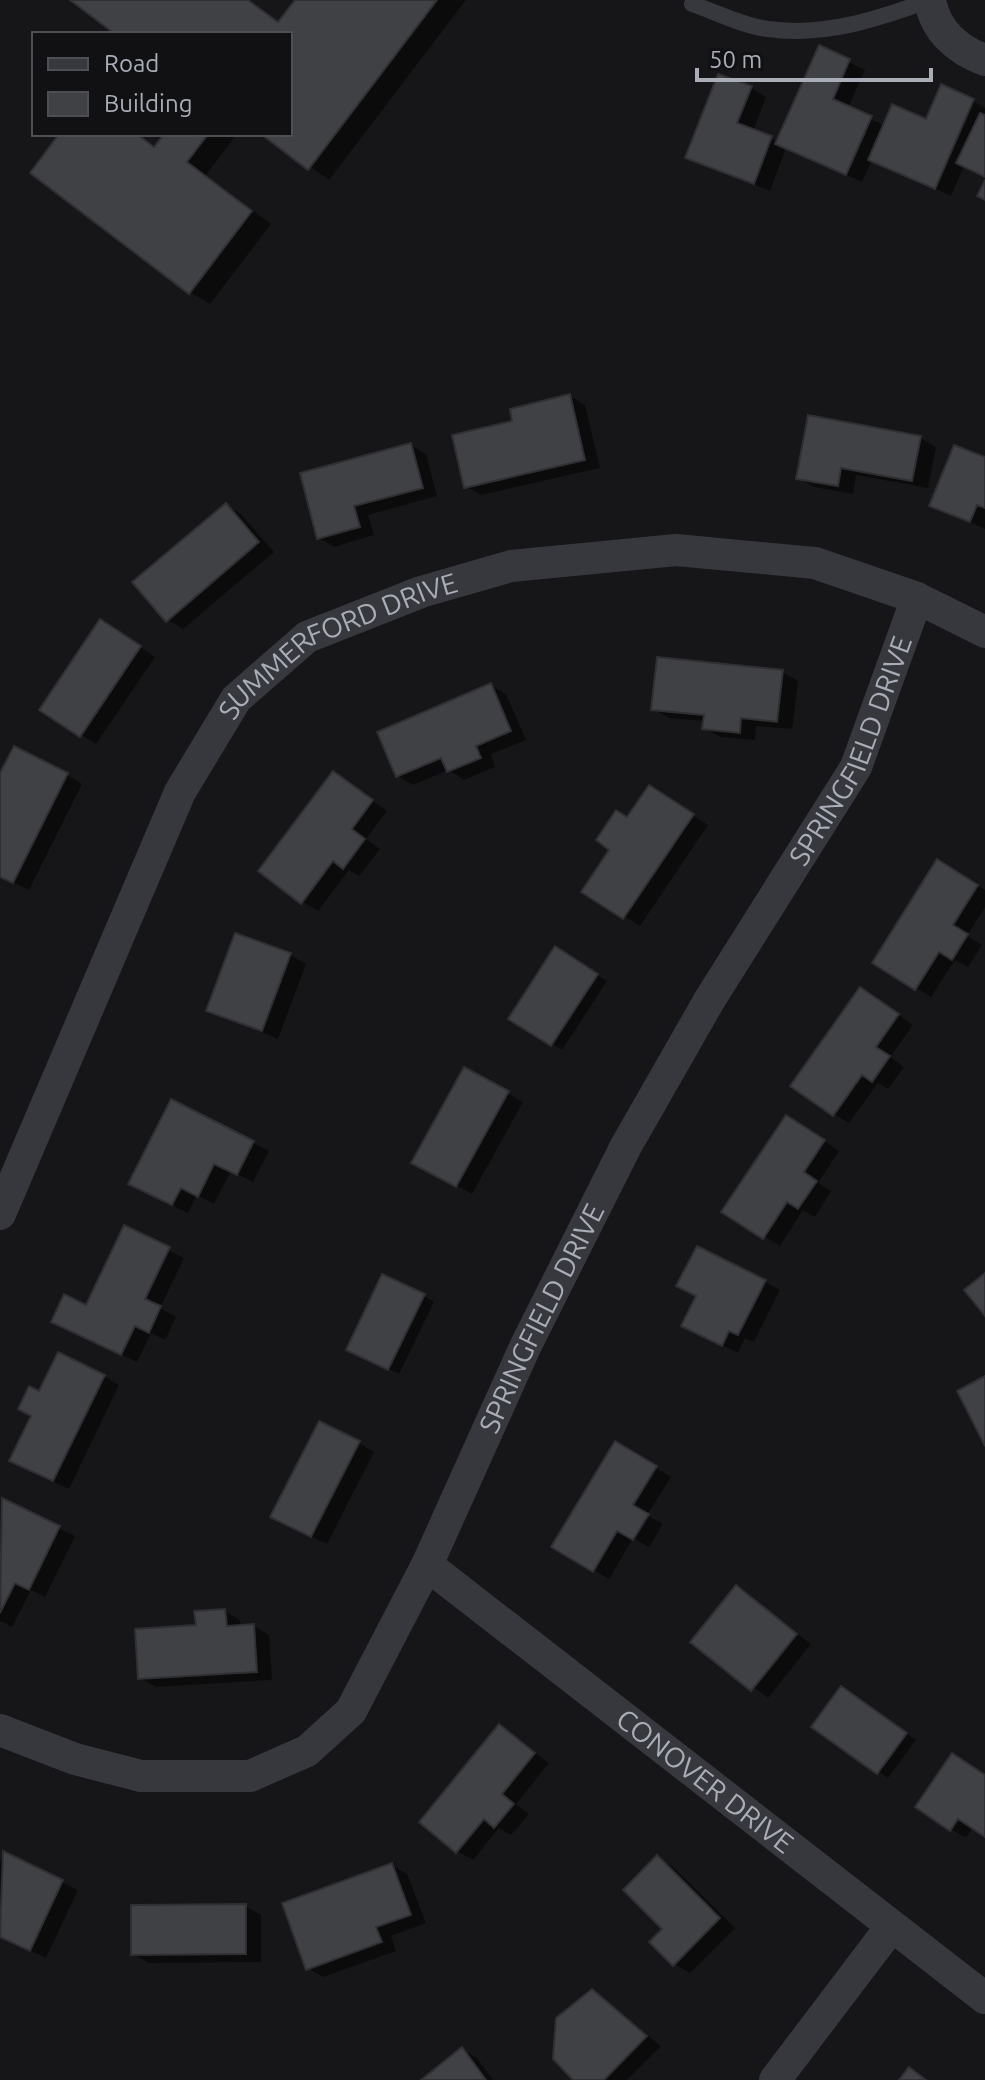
<svg xmlns="http://www.w3.org/2000/svg" width="985" height="2080" font-family="Ubuntu,sans-serif">
<style>
.shadow{fill:#0007}
.building{fill:#404145;stroke:#303034;stroke-width:2}
.lines{fill:none;stroke-linecap:round;stroke-linejoin:round}
.lane{stroke:#37383d;stroke-width:16}
.street{stroke:#37383d;stroke-width:32}
.labels{text-anchor:middle;stroke-width:7;stroke-linejoin:round;paint-order:stroke}
.street-label{font-size:28px;fill:#a8adb8;stroke:#111113}
</style>
<rect width="100%" height="100%" fill="#161618"/>
<g class="shadow">
<polygon points="73,0 250,0 280,23 297,0 466,0 329,180 264,134 290,134 290,34 118,34"/>
<polygon points="820,48 865,70 848,108 885,126 927,121 973,101 985,108 985,177 964,166 951,196 872,160 862,182 786,148 770,191 688,157 751,88 766,97 753,131 778,142"/>
<polygon points="62,134 139,134 156,147 166,134 237,134 206,175 271,224 210,304 190,292"/>
<polygon points="570,396 585,405 600,468 481,495 466,486 515,422"/>
<polygon points="920,438 936,447 928,488 856,475 853,494 814,487 798,478"/>
<polygon points="411,445 426,454 437,496 368,515 374,535 334,547 319,538"/>
<polygon points="985,460 985,529 932,505"/>
<polygon points="226,505 241,514 274,552 183,629 168,620"/>
<polygon points="116,631 155,657 96,744 81,735"/>
<polygon points="782,672 798,681 792,729 756,726 755,740 720,737 704,728 705,721 669,718 653,709"/>
<polygon points="491,685 506,694 526,740 491,754 495,767 464,780 448,770 413,785 398,776"/>
<polygon points="334,773 387,811 366,839 380,849 359,876 349,870 318,911 303,902"/>
<polygon points="67,775 82,784 29,890 0,876 0,777"/>
<polygon points="664,796 708,825 640,926 584,891 628,820"/>
<polygon points="953,870 985,890 985,907 967,936 982,945 968,967 955,960 931,997 916,988"/>
<polygon points="290,955 306,964 278,1039 209,1010"/>
<polygon points="566,955 607,981 562,1050 511,1018"/>
<polygon points="876,999 913,1025 890,1057 904,1067 888,1089 878,1083 849,1123 834,1114"/>
<polygon points="465,1069 523,1102 472,1194 414,1162"/>
<polygon points="172,1102 269,1151 253,1182 231,1171 214,1204 197,1195 188,1213 146,1192"/>
<polygon points="802,1126 839,1151 818,1183 831,1191 815,1217 803,1210 780,1246 724,1211"/>
<polygon points="125,1228 184,1258 160,1308 176,1317 165,1340 151,1333 137,1362 69,1330 87,1308"/>
<polygon points="765,1282 780,1290 754,1342 745,1338 738,1353 699,1334"/>
<polygon points="424,1296 434,1302 399,1374 359,1355"/>
<polygon points="104,1376 119,1385 69,1489 27,1469 33,1416 40,1394"/>
<polygon points="359,1443 374,1452 327,1544 288,1525"/>
<polygon points="616,1444 671,1477 647,1515 663,1524 649,1547 633,1538 609,1579 554,1546"/>
<polygon points="3,1501 75,1536 45,1597 31,1590 12,1627 0,1621"/>
<polygon points="736,1587 811,1644 768,1698 693,1642"/>
<polygon points="225,1611 240,1620 241,1627 254,1626 269,1635 272,1680 156,1687 140,1678 198,1627"/>
<polygon points="851,1694 916,1740 888,1778 814,1726"/>
<polygon points="500,1727 549,1763 516,1804 529,1814 511,1835 499,1828 473,1860 457,1851"/>
<polygon points="985,1776 985,1834 973,1827 966,1838 951,1829"/>
<polygon points="4,1854 78,1890 46,1958 0,1936 0,1862"/>
<polygon points="657,1858 673,1867 735,1928 690,1973 674,1964"/>
<polygon points="392,1865 407,1874 426,1923 391,1936 396,1951 323,1977 308,1968"/>
<polygon points="245,1906 261,1915 261,1962 149,1963 133,1954"/>
<polygon points="592,1992 661,2046 627,2080 576,2080"/>
<polygon points="462,2049 477,2058 493,2080 425,2080"/>
</g>
<g class="building">
<polygon points="70,0 248,0 278,22 295,0 437,0 308,170 261,134 290,134 290,34 115,34"/>
<polygon points="819,45 850,59 833,99 872,116 846,175 775,144"/>
<polygon points="718,74 752,86 737,123 772,136 754,184 685,158"/>
<polygon points="941,84 974,99 935,189 868,160 892,104 926,119"/>
<polygon points="980,113 985,115 985,177 956,163"/>
<polygon points="59,134 137,134 154,147 164,134 208,134 187,162 252,211 189,294 30,173"/>
<polygon points="985,180 985,200 977,196"/>
<polygon points="570,394 585,460 464,488 452,435 512,421 510,409"/>
<polygon points="808,415 921,436 912,481 841,468 838,486 796,479"/>
<polygon points="411,443 423,488 354,506 360,527 317,539 300,473"/>
<polygon points="954,445 985,457 985,508 977,505 970,522 929,506"/>
<polygon points="226,503 259,542 166,622 132,582"/>
<polygon points="100,619 141,646 80,737 39,710"/>
<polygon points="657,657 783,670 777,722 741,718 740,733 702,729 704,715 651,710"/>
<polygon points="491,683 511,731 476,746 481,758 447,772 441,758 396,777 377,732"/>
<polygon points="14,746 68,773 13,883 0,877 0,773"/>
<polygon points="333,771 373,800 352,829 365,839 343,869 333,861 301,904 258,871"/>
<polygon points="649,785 694,814 623,919 581,892 609,850 596,840 616,810 627,817"/>
<polygon points="937,859 978,885 953,925 968,934 952,960 939,952 915,990 872,963"/>
<polygon points="235,933 291,953 262,1031 206,1011"/>
<polygon points="555,946 598,974 551,1046 508,1019"/>
<polygon points="860,987 899,1014 876,1047 890,1056 872,1082 862,1075 833,1116 790,1086"/>
<polygon points="464,1067 509,1091 456,1187 411,1163"/>
<polygon points="171,1099 254,1141 237,1175 214,1164 198,1197 181,1188 172,1205 128,1184"/>
<polygon points="786,1115 825,1140 804,1172 817,1181 798,1209 787,1202 763,1239 721,1212"/>
<polygon points="124,1225 170,1247 145,1299 161,1306 149,1333 135,1326 121,1355 51,1322 64,1294 86,1305"/>
<polygon points="697,1246 766,1280 738,1335 729,1331 722,1346 681,1326 696,1296 676,1286"/>
<polygon points="985,1273 985,1316 964,1290"/>
<polygon points="382,1274 425,1294 388,1370 346,1350"/>
<polygon points="58,1352 105,1375 53,1481 9,1461 31,1416 18,1409 29,1386 39,1391"/>
<polygon points="985,1376 985,1446 957,1391"/>
<polygon points="319,1421 360,1441 311,1537 270,1517"/>
<polygon points="615,1441 657,1466 633,1505 649,1514 633,1540 617,1531 593,1572 551,1547"/>
<polygon points="2,1498 60,1526 29,1590 15,1583 0,1613"/>
<polygon points="736,1585 797,1634 751,1691 690,1642"/>
<polygon points="225,1609 227,1626 254,1624 257,1672 138,1679 135,1629 196,1625 194,1611"/>
<polygon points="841,1686 907,1733 877,1774 811,1727"/>
<polygon points="499,1724 535,1753 502,1794 514,1804 494,1828 484,1819 456,1853 419,1822"/>
<polygon points="952,1753 985,1775 985,1837 958,1819 950,1831 915,1807"/>
<polygon points="3,1851 63,1880 30,1951 0,1937"/>
<polygon points="657,1855 720,1918 673,1966 649,1942 662,1929 623,1890"/>
<polygon points="392,1863 411,1915 376,1927 382,1942 306,1970 282,1903"/>
<polygon points="246,1904 246,1954 131,1955 131,1905"/>
<polygon points="592,1989 647,2036 604,2080 573,2080 553,2059 556,2018"/>
<polygon points="462,2047 486,2080 421,2080"/>
<polygon points="909,2067 926,2080 899,2080"/>
</g>
<g class="lines">
<path class="lane" d="M692,4c24,8 51,22 76,25 56,8 110,-10 162,-29"/>
<g class="street">
<path d="M930,0c5,30 27,50 55,60"/>
<path id="s1" d="M0,1214l180,-422 56,-93 71,-62 114,-45 90,-26 165,-16 139,13 102,35 68,34"/>
<path id="s2" d="M427,1565l558,433"/>
<path id="s3" d="M0,1730l75,29 66,17h109l57,-25 44,-40 76,-146 99,-220 100,-199 84,-147 146,-232 61,-169"/>
<polyline points="775,2080 891,1927"/>
</g>
</g>
<g class="labels">
<g class="street-label">
<text dy="10" stroke="none"><textPath href="#s1" startOffset="684">SUMMERFORD DRIVE</textPath></text>
<text dy="10" stroke="none"><textPath href="#s3" startOffset="1464">SPRINGFIELD DRIVE</textPath></text>
<text dy="10" stroke="none"><textPath href="#s3" startOffset="816">SPRINGFIELD DRIVE</textPath></text>
<text dy="10" stroke="none"><textPath href="#s2" startOffset="352">CONOVER DRIVE</textPath></text>
</g>
</g>
<rect x="32" y="32" width="260" height="104" fill="#111113" stroke="#4d4f55" stroke-width="2"/>
<rect x="48" y="58" width="40" height="12" fill="#37383d" stroke="#4d4f55" stroke-width="2"/>
<text x="104" y="72" font-size="24" fill="#a8adb8">Road</text>
<rect x="48" y="92" width="40" height="24" fill="#404145" stroke="#4d4f55" stroke-width="2"/>
<text x="104" y="112" font-size="24" fill="#a8adb8">Building</text>
<path d="M697 68v12h234v-12" fill="none" stroke="#a8adb8" stroke-width="4"/>
<text x="709" y="68" font-size="24" fill="#a8adb8" stroke="#111113" stroke-width="6" paint-order="stroke">50 m</text>
</svg>
